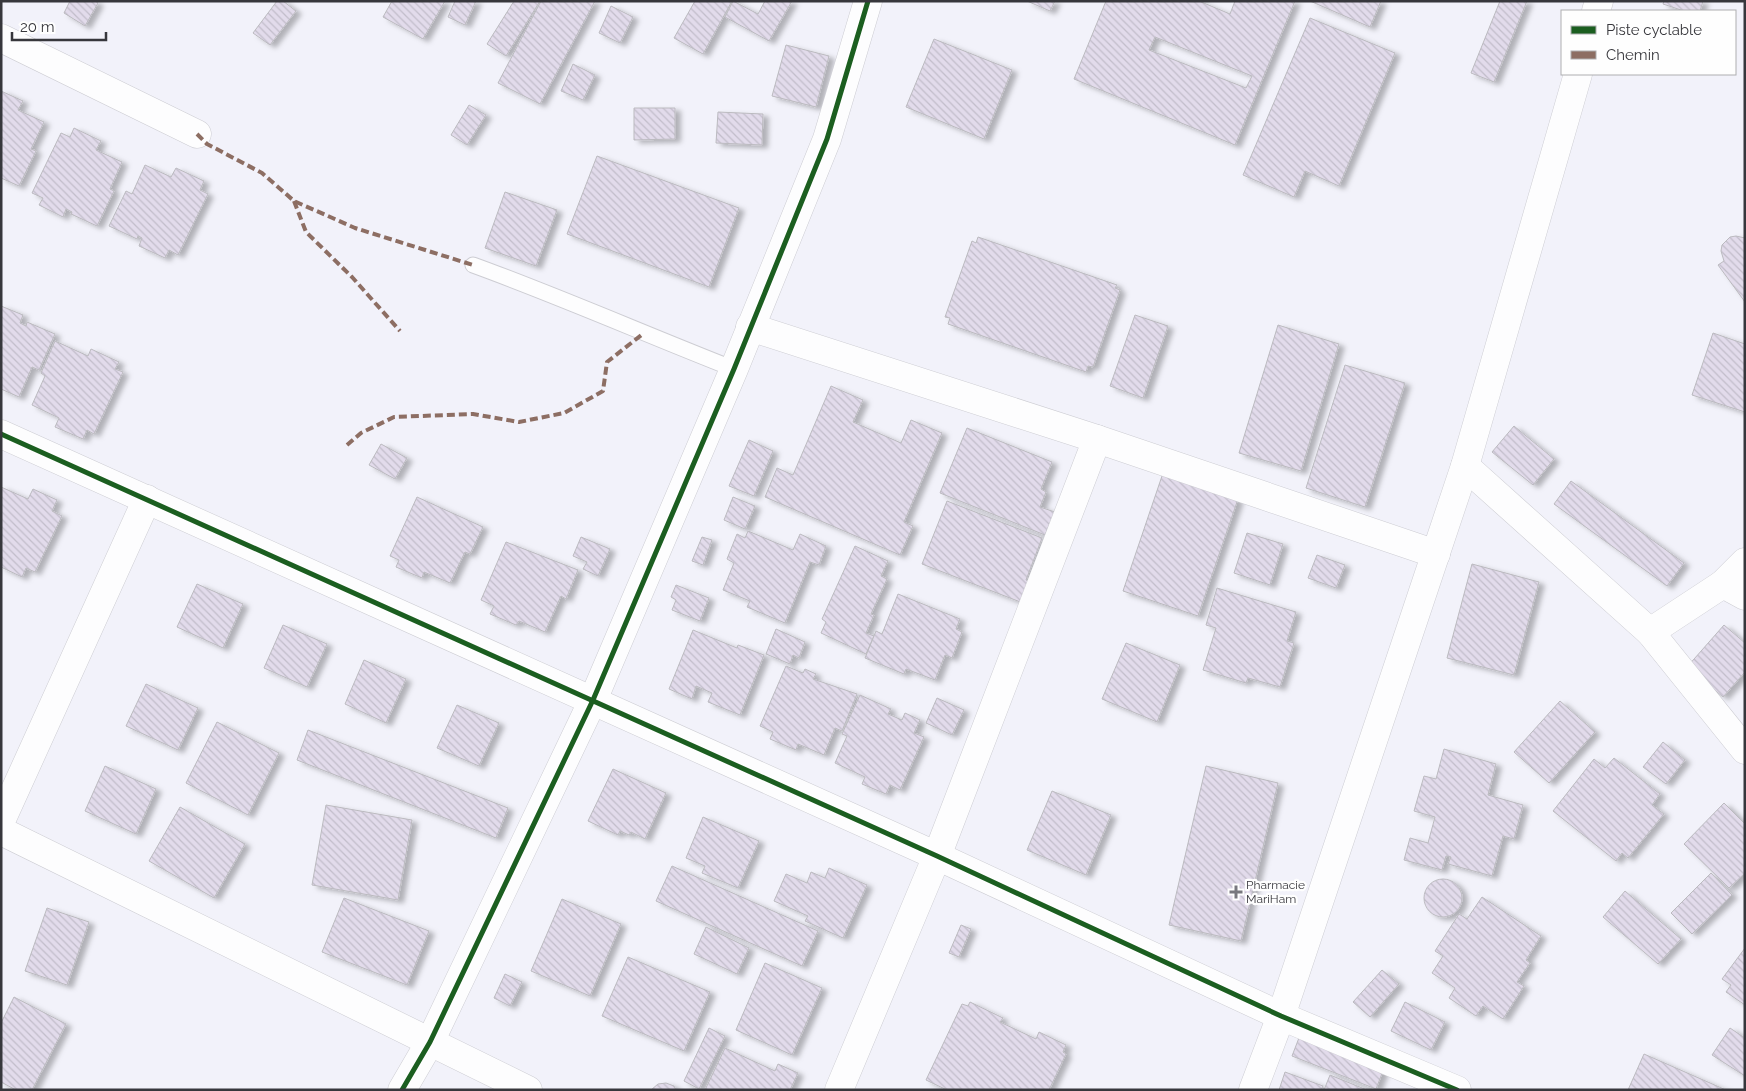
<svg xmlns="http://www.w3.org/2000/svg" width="1746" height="1091" font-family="Raleway,sans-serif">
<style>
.building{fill:url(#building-back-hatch);stroke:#bbbabf;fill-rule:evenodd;filter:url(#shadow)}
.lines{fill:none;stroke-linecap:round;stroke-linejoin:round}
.service-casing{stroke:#cdcdd3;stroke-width:17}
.minor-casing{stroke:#cdcdd3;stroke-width:29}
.tertiary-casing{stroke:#cdcdd3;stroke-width:29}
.service{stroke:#fdfdfe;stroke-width:15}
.minor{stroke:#fdfdfe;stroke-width:28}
.tertiary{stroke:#fdfdfe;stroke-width:28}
.quiet{stroke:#8d6e63;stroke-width:4;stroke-dasharray:8 4;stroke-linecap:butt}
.cycleway-casing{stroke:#fefefe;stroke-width:8}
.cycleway{stroke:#1b5e20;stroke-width:5}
.poi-dot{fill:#78787e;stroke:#fefefe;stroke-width:2}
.labels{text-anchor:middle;stroke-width:4.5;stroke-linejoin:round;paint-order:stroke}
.poi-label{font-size:12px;fill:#37373c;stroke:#fefefe;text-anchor:start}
</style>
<defs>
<pattern id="building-back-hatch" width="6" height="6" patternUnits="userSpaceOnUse" patternTransform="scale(1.25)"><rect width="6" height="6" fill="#e2dbeb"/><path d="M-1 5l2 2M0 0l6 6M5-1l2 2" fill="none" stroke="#c2bdca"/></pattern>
<filter id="shadow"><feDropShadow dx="5.5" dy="3" stdDeviation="2.5" flood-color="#0004"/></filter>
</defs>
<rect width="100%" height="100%" fill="#f2f2fa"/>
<g class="building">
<polygon points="70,1 95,1 98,3 85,26 64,13"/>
<polygon points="277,1 283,1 296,11 270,45 253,33"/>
<polygon points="392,1 445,1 423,39 383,17"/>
<polygon points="455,1 476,1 465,25 448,17"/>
<polygon points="514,1 540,1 506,56 487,44"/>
<polygon points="541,1 595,1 540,104 498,83"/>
<polygon points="695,1 732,1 703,54 674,38"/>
<polygon points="733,1 758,14 765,1 792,1 769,41 725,17"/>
<polygon points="1027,1 1055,1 1050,11"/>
<path d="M1106,1h93l31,13 5,-13h60l-60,144 -161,-66zM1155,37l97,39 -6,12 -97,-38z"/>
<polygon points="1310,1 1381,1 1370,27"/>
<polygon points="1500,1 1527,1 1494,82 1471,73"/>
<polygon points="1664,1 1703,1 1700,11 1684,11 1663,4"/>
<polygon points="611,6 633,17 620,43 599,33"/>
<polygon points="1310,18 1395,53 1339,186 1305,171 1294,197 1243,175"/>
<polygon points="934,39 1012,70 984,139 906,107"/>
<polygon points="786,45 829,56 816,107 772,96"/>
<polygon points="573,64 595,75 583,100 561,91"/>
<polygon points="1,91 23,101 18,110 44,122 31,149 36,151 19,186 1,178"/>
<polygon points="469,105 486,115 467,145 451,135"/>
<polygon points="634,108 675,108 675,139 634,140"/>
<polygon points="718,112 763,114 762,145 716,143"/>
<polygon points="74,128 101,141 96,150 122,162 110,189 114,191 97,226 71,214 72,212 66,209 63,217 39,205 43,198 32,193 61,133 70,137"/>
<polygon points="597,156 739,208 709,287 567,234"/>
<polygon points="145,165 171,177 176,168 204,181 200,190 208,194 178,255 169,250 165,258 139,246 142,238 138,236 137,239 109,226 126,191 132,194"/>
<polygon points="505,192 557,210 536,266 485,248"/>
<polygon points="1736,236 1745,238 1745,302 1718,265 1724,261 1721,251 1722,245 1730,237"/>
<polygon points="978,237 1117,285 1115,288 1120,290 1093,367 1088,366 1086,372 948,324 950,318 945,317 972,241 976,243"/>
<polygon points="1,306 23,315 20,323 26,326 27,322 55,334 39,370 32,367 19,397 1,389"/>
<polygon points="1135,315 1168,326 1143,398 1110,386"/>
<polygon points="1278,325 1339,344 1301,471 1239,453"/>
<polygon points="1713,333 1745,344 1745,412 1692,395"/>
<polygon points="55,341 88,356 91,349 119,362 115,369 123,372 94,434 87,430 83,439 55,427 59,418 32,405 45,376 41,373"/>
<polygon points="1345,365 1405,383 1365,507 1306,488"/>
<polygon points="831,386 863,400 853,422 901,443 911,420 942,433 904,522 913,526 900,555 765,497 777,468 793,475"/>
<polygon points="1514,426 1554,459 1533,485 1492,452"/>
<polygon points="967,428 1052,462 1041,489 1046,492 1040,507 1055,512 1045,535 940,493"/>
<polygon points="749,440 773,451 754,496 729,486"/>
<polygon points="381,444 407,458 395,479 369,465"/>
<polygon points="1163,473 1238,499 1198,616 1123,591"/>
<polygon points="1571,481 1684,563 1667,586 1554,504"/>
<polygon points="1,487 28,499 33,489 57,500 52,511 62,516 35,572 26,568 22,577 1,567"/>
<polygon points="417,497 483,527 470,554 465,552 450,583 424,572 422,578 396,567 399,560 390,556"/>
<polygon points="733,497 755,506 745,529 724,520"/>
<polygon points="947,501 1042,538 1026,580 1031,582 1023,603 922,564"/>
<polygon points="748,531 793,550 800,534 826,546 819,565 810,562 785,623 747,607 750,601 723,590 734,563 727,559 737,534 745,538"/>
<polygon points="1247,533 1283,544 1270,585 1234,573"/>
<polygon points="581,537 610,549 598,576 583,569 587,562 573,556"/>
<polygon points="702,537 712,540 703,565 692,561"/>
<polygon points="506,542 578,570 566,599 561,596 545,632 519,621 516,625 490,614 494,606 481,600"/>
<polygon points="855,546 888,561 881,576 887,579 871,614 874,615 866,633 874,636 866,654 821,633 826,622 822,619"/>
<polygon points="1317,555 1345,565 1336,588 1308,578"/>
<polygon points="1472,564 1539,582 1514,675 1447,658"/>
<polygon points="197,584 243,604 223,648 177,627"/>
<polygon points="676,585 709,598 700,621 672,610 676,600 671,597"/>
<polygon points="1217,588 1296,612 1287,641 1294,643 1280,687 1248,678 1246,683 1203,670 1216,628 1206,625"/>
<polygon points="898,594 960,619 956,629 962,632 952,658 945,655 935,680 906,669 904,674 865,658 876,631 882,634"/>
<polygon points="283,625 327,644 307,687 264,668"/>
<polygon points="1724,625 1745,643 1745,672 1723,697 1687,667"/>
<polygon points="776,629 805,642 799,658 793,655 790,664 766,654"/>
<polygon points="693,630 737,648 738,645 764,655 740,715 708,702 712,693 696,686 692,699 669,689"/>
<polygon points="1126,643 1180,665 1157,722 1102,699"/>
<polygon points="364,660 406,679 386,723 345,704"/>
<polygon points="786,666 803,673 805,669 816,674 813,679 857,694 842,731 835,728 824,755 798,744 796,750 770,739 773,732 760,726"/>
<polygon points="146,684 198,708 178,750 126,726"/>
<polygon points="860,695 891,709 888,714 902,720 905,713 920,720 914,733 924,737 900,790 890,785 886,794 862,784 865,777 835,763 847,736 842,734"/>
<polygon points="937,698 964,710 952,735 926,723"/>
<polygon points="1560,701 1595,732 1549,783 1514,752"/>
<polygon points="457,705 499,723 479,766 437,748"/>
<polygon points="217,722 279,753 248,815 186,783"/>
<polygon points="308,730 508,808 496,838 297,760"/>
<polygon points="1663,742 1685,760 1666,784 1643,767"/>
<polygon points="1444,749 1496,764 1488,795 1523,805 1514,839 1503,836 1492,876 1448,864 1451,857 1446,856 1442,870 1404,860 1410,838 1428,843 1435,817 1414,811 1424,776 1436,779"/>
<polygon points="1614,758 1660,794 1652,805 1664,814 1628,858 1622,853 1616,861 1553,811 1594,759 1605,768"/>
<polygon points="105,766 156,789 136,834 85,811"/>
<polygon points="1206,766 1278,783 1241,941 1169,925"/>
<polygon points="613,769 666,793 645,839 631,832 629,835 620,831 618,835 588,821"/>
<polygon points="1052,791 1111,815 1086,875 1027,850"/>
<polygon points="1724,803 1745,824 1745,873 1729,888 1684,844"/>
<polygon points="326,805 412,820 398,900 312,885"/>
<polygon points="180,807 245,844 214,898 149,861"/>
<polygon points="703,817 759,841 738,888 702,873 705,866 686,858"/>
<polygon points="672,866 818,931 802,966 656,901"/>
<polygon points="829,868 867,885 843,938 805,921 808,916 774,901 786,874 807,883 811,872 825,878"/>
<polygon points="1711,873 1732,895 1692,934 1671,913"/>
<circle cx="1443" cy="898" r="19"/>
<polygon points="1625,891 1681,939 1658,964 1603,917"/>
<polygon points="1482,897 1541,936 1526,960 1530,963 1517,982 1524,986 1503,1019 1483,1006 1476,1016 1449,998 1455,988 1432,973 1443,956 1435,951 1459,914 1467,919"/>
<polygon points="344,898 429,931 407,985 322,952"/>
<polygon points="562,899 621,924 590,996 531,971"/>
<polygon points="47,908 89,922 67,985 25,971"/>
<polygon points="961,925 971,929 959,957 949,953"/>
<polygon points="706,927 749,948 737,974 694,954"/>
<polygon points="1745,948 1745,1005 1726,992 1731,985 1722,979"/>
<polygon points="628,957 710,992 684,1051 602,1016"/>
<polygon points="765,963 822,988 792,1055 736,1030"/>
<polygon points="1382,970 1399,984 1370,1017 1353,1002"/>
<polygon points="505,974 522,982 510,1006 494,998"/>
<polygon points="14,997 66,1024 32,1090 16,1090 1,1082 1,1023"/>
<polygon points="970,1002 1003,1018 1000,1022 1036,1039 1039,1032 1066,1045 1063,1052 1066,1054 1049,1090 947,1090 926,1080 962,1004 968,1006"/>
<polygon points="1405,1002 1445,1022 1431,1050 1391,1031"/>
<polygon points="709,1028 725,1036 699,1089 684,1081"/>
<polygon points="1730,1028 1745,1038 1745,1076 1712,1055"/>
<polygon points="1302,1030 1386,1063 1376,1089 1292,1056"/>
<polygon points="725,1048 775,1071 778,1064 798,1073 790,1090 705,1090"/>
<polygon points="1644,1054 1726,1090 1628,1090"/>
<polygon points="1285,1072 1323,1086 1321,1090 1279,1090"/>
<polygon points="1330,1075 1367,1090 1324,1090"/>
<polygon points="666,1083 674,1086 676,1090 651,1090 658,1084"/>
</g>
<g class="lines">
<defs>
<path id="service" d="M473,265c88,32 174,70 261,104"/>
<g id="minor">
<polyline points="1,38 197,134"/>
<polyline points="750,327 1097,439 1436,554"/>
<polyline points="1,434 937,856 1281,1016 1457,1090"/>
<polyline points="1465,466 1650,632 1745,750"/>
<polyline points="1723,584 1745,562"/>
<polyline points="1650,632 1723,584 1745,596"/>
<polyline points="1,821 147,499"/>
<polyline points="1,831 528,1090"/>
<polyline points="402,1090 430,1042 593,700 734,369 827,139 868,1"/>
<polyline points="839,1090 937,856 1097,439"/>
</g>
<g id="tertiary">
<polyline points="1596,11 1599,1"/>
<polyline points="1253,1090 1281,1016 1465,466 1578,74"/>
</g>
</defs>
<use href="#service" class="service-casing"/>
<use href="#minor" class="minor-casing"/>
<use href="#tertiary" class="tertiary-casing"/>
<use href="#service" class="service"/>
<use href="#minor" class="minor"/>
<use href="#tertiary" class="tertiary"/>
<g class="quiet">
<polyline points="197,134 207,144 262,173 294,201 355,228 473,265"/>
<polyline points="294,201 306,232 352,277 400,331"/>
<polyline points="347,445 361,433 394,417 473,414 519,422 564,413 603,391 607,362 644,333"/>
</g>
<defs>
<g id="cycleway">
<polyline points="1,434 937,856 1281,1016 1457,1090"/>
<polyline points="402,1090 430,1042 593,700 734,369 827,139 868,1"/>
</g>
</defs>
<use href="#cycleway" class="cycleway-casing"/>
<use href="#cycleway" class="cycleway"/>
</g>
<path class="poi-dot" d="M1233.5 884.5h5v5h5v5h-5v5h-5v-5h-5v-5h5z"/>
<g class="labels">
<g class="poi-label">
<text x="1246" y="889">Pharmacie<tspan x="1246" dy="14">MariHam</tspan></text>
</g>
</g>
<rect width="1746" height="1091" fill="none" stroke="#37373c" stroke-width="5"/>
<rect x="1561" y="10" width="175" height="65" fill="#fefefe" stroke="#aeaeb0"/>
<rect x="1571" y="26" width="25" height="8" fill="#1b5e20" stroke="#aeaeb0"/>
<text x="1606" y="35" font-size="15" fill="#37373c">Piste cyclable</text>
<rect x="1571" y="51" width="25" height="8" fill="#8d6e63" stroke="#aeaeb0"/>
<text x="1606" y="60" font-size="15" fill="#37373c">Chemin</text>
<path d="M12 32v8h94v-8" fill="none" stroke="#37373c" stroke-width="2.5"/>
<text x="20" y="32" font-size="15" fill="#37373c" stroke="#fefefe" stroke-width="4" paint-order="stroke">20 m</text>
</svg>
